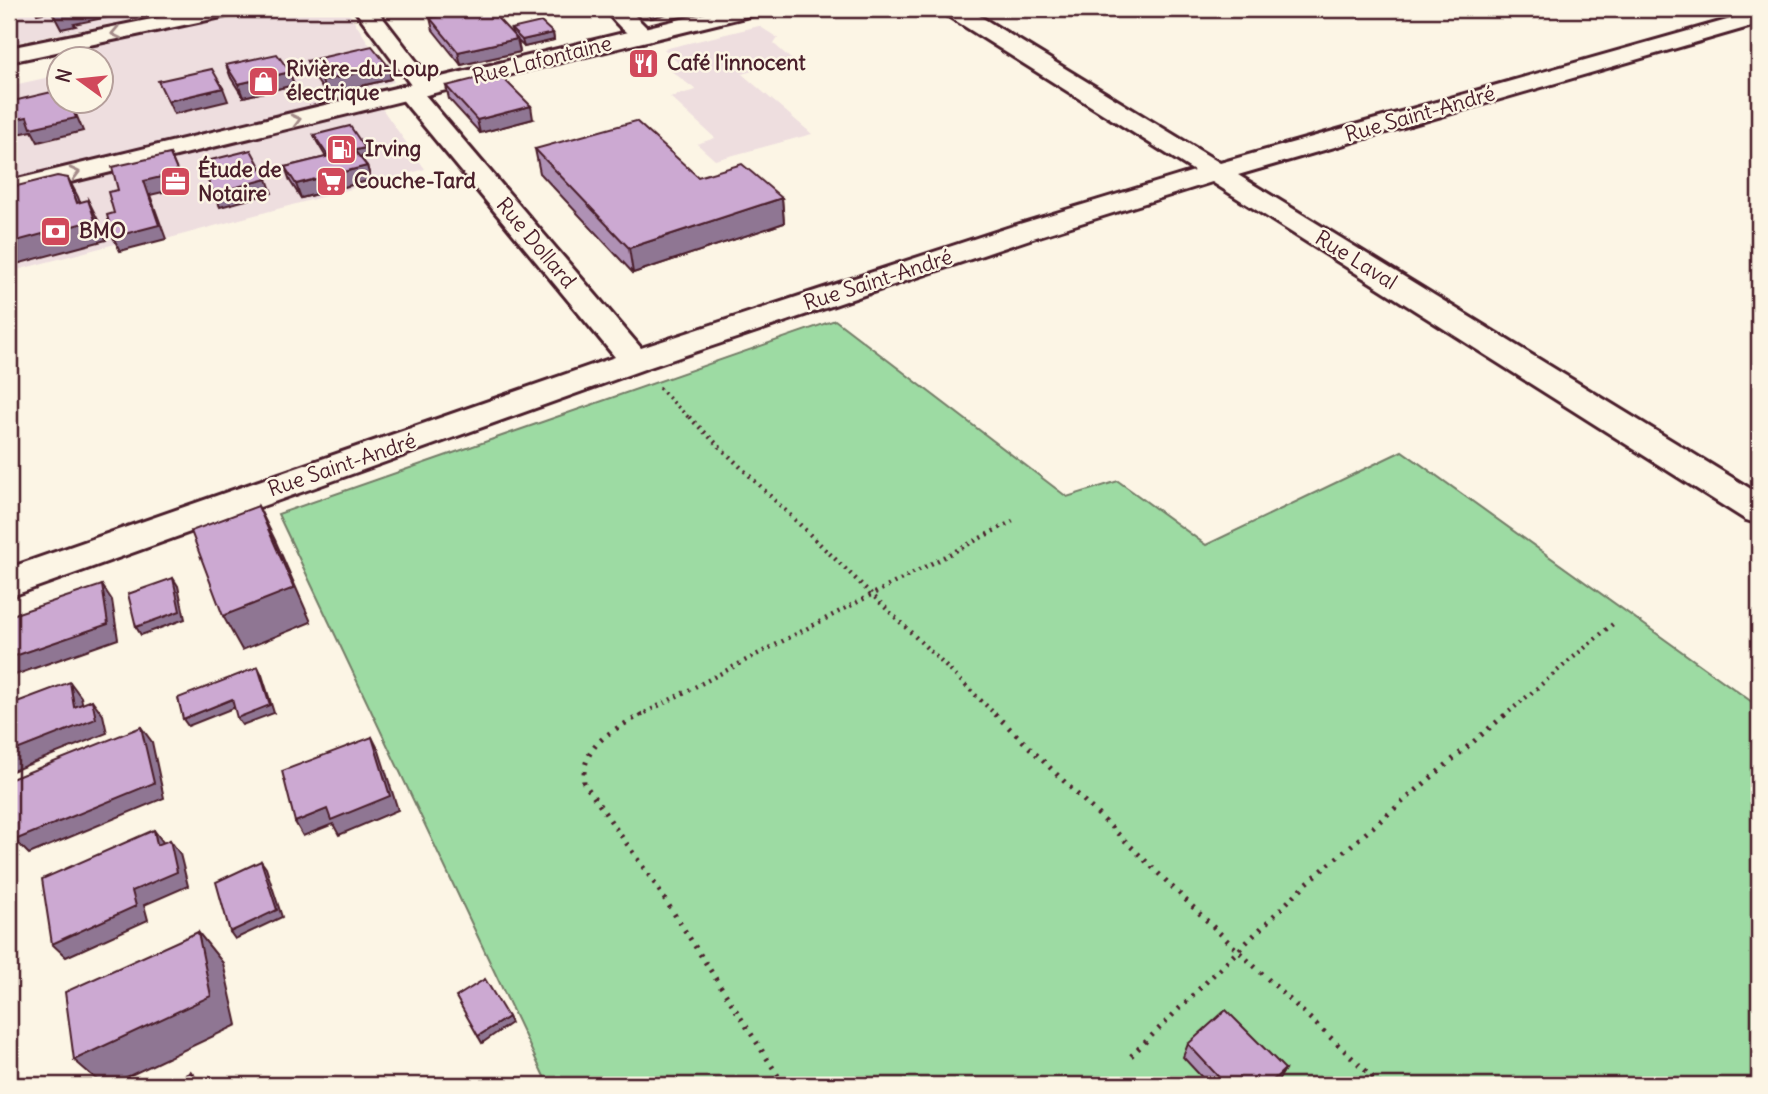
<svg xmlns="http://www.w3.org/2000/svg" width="1768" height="1094" font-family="Delius,sans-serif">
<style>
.built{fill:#eededf}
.green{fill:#9ddba3;stroke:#747d67;stroke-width:2}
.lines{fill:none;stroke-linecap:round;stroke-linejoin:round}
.street-casing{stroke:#4a1f2b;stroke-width:6}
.secondary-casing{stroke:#4a1f2b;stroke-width:6}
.path-far2{stroke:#4a1f2b;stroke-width:3.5;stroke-dasharray:2 4.5;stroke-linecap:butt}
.path-far1{stroke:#4a1f2b;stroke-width:4.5;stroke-dasharray:2 5;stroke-linecap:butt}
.path{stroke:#4a1f2b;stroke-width:5;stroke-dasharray:2.5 7;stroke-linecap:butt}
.street{fill:#fcf5e5;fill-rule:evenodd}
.secondary{fill:#fcf5e5;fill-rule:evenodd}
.wall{fill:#af91b5;stroke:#4a1f2b;stroke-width:2}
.shaded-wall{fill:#8f7693;stroke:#4a1f2b;stroke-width:2}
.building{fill:#cca9d2;stroke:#4a1f2b;stroke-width:2}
.oneway{stroke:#a38a88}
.labels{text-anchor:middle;stroke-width:5;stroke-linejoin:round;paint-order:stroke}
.far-street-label{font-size:21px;fill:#4a1f2b;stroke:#fcf5e5}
.far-poi-label{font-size:21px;font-weight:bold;fill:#4a1f2b;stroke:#fcf5e5;text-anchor:start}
</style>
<rect width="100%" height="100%" fill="#fcf5e5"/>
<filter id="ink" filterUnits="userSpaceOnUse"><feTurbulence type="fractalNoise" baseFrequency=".0143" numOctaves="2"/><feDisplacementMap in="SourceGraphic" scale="14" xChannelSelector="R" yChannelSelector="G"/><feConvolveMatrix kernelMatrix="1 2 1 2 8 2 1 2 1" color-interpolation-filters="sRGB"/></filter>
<g filter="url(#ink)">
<g class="built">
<polygon points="9,9 185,9 9,44"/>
<polygon points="264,9 346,9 394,82 368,89 425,169 122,251 119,243 9,272 9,86 59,75 60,102 102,102 102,60 90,59 84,46"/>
<polygon points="759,26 778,38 774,44 792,60 742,74 812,134 715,160 697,144 715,138 670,97 696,90 670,70 681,66 664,49"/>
</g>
<polygon class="green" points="835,320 1067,497 1118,481 1206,545 1402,451 1759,707 1759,1085 548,1085 278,514"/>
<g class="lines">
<defs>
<g id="street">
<polygon points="354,9 376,9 437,88 433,93 425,95 641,348 1013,226 1194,171 945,14 942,9 968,9 1220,163 1759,11 1759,24 1238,175 1759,494 1759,524 1746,520 1212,182 1033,238 647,368 9,597 9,568 615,357 400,97 397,92 400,87 411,85"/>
<path d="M605,9h23l26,26 -3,5c-18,4 -36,-17 -46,-31z"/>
</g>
<g id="secondary">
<polygon points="201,9 242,9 239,14 231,15 9,62 9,48"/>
<polygon points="723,9 760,9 757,14 9,197 9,181"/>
</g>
</defs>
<use href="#street" class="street-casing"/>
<use href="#secondary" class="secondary-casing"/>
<polyline class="path-far2" points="659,388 690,419"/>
<g class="path-far1">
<polyline points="689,417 997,716"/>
<polyline points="639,716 1013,521"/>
<polyline points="1504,716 1614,623"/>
</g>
<g class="path">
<path d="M643,714c-30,16 -62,30 -59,69l71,101 129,201"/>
<polyline points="995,714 1237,950 1381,1085"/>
<polyline points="1131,1056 1307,883 1506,714"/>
</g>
<use href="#street" class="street"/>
<use href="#secondary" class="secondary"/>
</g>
<g class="wall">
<polygon points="641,9 685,9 651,18"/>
<polygon points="430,18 512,33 511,29 553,33 554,40 524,47 518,41 520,52 461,65 433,30"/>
<polygon points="307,61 391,79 326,94 312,73"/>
<polygon points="226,65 294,85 243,97 231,78"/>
<polygon points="446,86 533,119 480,133 449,99"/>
<polygon points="314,135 368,155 360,157 367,166 371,180 301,198 290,181 285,167 326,157 317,142"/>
<polygon points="535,149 698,177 782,198 784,223 633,273 540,173"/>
<polygon points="1188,1044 1285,1069 1278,1081 1274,1085 1209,1085 1183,1057"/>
</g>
<g class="shaded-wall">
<polygon points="35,9 52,9 53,11 37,14"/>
<polygon points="67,9 125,9 127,13 74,24 76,26 61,29 52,12"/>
<polygon points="649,9 685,9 651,18"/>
<polygon points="553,33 554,40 524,47 522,40"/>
<polygon points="517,39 520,52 461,65 458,52"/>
<polygon points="388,66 391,79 326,94 322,81"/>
<polygon points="290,72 294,85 243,97 238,84"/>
<polygon points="223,88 228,101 174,114 168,101"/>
<polygon points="71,102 83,131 38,142 32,131 9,136 9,121"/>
<polygon points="531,106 533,119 480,133 477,120"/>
<polygon points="365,148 368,155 331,164 329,157"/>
<polygon points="170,154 184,187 150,195 166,239 120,251 113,237 144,181"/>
<polygon points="367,166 371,180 301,198 296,184"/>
<polygon points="68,178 78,197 87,222 88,200 98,220 106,240 9,266 9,243 77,203"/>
<polygon points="267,179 272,193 220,207 214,193"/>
<polygon points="782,198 784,223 633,273 629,248"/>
<polygon points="258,506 275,540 311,622 242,650 223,616"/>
<polygon points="173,578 178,586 185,619 141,635 136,627"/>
<polygon points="102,585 112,600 118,639 9,677 9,658"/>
<polygon points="258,667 262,675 274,713 242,725 237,718"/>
<polygon points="70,682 81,697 86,722 74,707"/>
<polygon points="232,699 236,707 188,726 183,719"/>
<polygon points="92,700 103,715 107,733 10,772 9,770 9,753"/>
<polygon points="141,727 152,742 164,798 29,854 15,840"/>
<polygon points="372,737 379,751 398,810 339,835 333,824 303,836 295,822 327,809"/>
<polygon points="154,830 165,845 157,845"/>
<polygon points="170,840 180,854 188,886 144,905 148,920 66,957 52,944 132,891"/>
<polygon points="261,861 266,868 282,917 235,939 230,932"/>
<polygon points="198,932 223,963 237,1025 110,1085 103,1085 74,1060"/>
<polygon points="508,1017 511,1023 482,1043 478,1036"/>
<polygon points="1285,1069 1278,1081 1274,1085 1268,1085"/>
<polygon points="191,1072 203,1085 194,1085"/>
</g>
<g class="building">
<polygon points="51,9 67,9 52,12"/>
<polygon points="473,9 489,9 517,39 458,52 430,18"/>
<polygon points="541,22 553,33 522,40 511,29"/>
<polygon points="372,46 388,66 322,81 307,61"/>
<polygon points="277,54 290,72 238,84 226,65"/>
<polygon points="212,69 223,88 168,101 158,81"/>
<polygon points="498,73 531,106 477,120 446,86"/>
<polygon points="60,90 60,102 70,102 76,118 31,128 27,117 9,121 9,102"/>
<polygon points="636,121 698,177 742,164 782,198 629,248 535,149"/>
<polygon points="350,126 365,148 328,156 314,135"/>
<polygon points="251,150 267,179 214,193 199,163"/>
<polygon points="354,150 367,166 296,184 285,167"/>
<polygon points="170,154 178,173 144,181 159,225 113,237 107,215 114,213 108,192 118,190 112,167"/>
<polygon points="57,176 68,178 77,203 88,200 95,220 9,243 9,188"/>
<polygon points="258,506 294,588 223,616 191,531"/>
<polygon points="173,578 180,611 136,627 128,594"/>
<polygon points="102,585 108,624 9,658 9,616"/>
<polygon points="258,667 270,705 237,718 232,699 183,719 178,698"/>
<polygon points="70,682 74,707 92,700 96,719 9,753 9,705"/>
<polygon points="141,727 154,783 15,840 9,780"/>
<polygon points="372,737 390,796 331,820 327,809 295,822 282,771"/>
<polygon points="154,830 157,845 170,840 177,872 132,891 136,906 52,944 42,879"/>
<polygon points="261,861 277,910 230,932 216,882"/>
<polygon points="198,932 211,996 74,1060 65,992"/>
<polygon points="485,979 508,1017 478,1036 456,997"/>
<polygon points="1226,1010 1285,1069 1268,1085 1226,1085 1188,1044"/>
<polygon points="191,1072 194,1085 166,1085"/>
</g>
<defs><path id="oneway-chevron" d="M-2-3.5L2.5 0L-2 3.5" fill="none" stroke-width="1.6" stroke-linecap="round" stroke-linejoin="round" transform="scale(1.75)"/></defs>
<g class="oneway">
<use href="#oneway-chevron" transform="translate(116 33) rotate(168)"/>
<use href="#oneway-chevron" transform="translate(296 120) rotate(-14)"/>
<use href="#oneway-chevron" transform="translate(75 173) rotate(-14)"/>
</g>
</g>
<defs>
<symbol id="restaurant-square" viewBox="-11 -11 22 22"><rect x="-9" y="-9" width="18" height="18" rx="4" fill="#d1495b" stroke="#fcf5e5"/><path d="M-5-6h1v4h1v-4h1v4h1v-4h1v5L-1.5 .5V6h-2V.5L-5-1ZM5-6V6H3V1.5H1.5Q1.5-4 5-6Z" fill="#fff"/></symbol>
<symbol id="shop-square" viewBox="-11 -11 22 22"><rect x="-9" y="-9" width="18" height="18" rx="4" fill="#d1495b" stroke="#fcf5e5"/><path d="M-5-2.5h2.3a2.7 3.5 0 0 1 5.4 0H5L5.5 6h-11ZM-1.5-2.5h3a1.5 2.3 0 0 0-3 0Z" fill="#fff"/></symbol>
<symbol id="fuel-square" viewBox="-11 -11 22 22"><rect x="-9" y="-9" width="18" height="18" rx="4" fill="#d1495b" stroke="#fcf5e5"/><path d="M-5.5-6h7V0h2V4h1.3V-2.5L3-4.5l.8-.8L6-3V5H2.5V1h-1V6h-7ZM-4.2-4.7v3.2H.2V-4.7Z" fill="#fff"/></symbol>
<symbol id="supermarket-square" viewBox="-11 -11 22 22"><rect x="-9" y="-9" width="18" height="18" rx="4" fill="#d1495b" stroke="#fcf5e5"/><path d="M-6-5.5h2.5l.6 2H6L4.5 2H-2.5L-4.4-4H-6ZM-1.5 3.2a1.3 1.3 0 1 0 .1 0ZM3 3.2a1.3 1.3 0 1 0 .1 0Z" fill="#fff"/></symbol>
<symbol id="office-square" viewBox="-11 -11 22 22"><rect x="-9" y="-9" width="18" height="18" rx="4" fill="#d1495b" stroke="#fcf5e5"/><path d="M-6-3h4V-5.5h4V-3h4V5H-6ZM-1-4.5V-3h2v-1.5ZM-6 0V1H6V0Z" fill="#fff"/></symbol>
<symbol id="bank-square" viewBox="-11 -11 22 22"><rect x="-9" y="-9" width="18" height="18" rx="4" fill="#d1495b" stroke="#fcf5e5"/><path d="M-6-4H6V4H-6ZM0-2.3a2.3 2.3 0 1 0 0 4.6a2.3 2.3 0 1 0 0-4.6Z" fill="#fff"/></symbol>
</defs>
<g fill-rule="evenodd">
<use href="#restaurant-square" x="626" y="46" width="35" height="35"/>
<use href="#shop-square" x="246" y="64" width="35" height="35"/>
<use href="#fuel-square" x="324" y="132" width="35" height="35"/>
<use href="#supermarket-square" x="314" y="164" width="35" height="35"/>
<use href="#office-square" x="158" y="164" width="35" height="35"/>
<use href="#bank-square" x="38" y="214" width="35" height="35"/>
</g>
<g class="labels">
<g class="far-street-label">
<text transform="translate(542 60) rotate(-14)" y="7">Rue Lafontaine</text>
<text transform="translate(1420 114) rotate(-16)" y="7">Rue Saint-André</text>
<text transform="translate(536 243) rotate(50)" y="7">Rue Dollard</text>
<text transform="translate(1356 260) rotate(32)" y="7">Rue Laval</text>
<text transform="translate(878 280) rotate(-18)" y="7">Rue Saint-André</text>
<text transform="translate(342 465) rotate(-19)" y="7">Rue Saint-André</text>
</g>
<g class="far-poi-label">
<text x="667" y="70">Café l'innocent</text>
<text x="286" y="76">Rivière-du-Loup<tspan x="286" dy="24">électrique</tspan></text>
<text x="365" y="156">Irving</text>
<text x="198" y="177">Étude de<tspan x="198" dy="24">Notaire</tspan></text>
<text x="354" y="188">Couche-Tard</text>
<text x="79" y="238">BMO</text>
</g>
</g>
<rect width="1768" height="1094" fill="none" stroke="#fcf5e5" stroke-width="35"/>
<rect x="18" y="18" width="1733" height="1059" fill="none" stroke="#4a1f2b" stroke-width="2.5" filter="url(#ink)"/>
<g transform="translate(80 80) rotate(285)"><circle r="33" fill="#fcf5e5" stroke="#b59f9b" stroke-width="2"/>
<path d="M0-5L12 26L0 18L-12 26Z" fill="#d1495b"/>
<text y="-10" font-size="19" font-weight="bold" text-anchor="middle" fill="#4a1f2b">N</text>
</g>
</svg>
